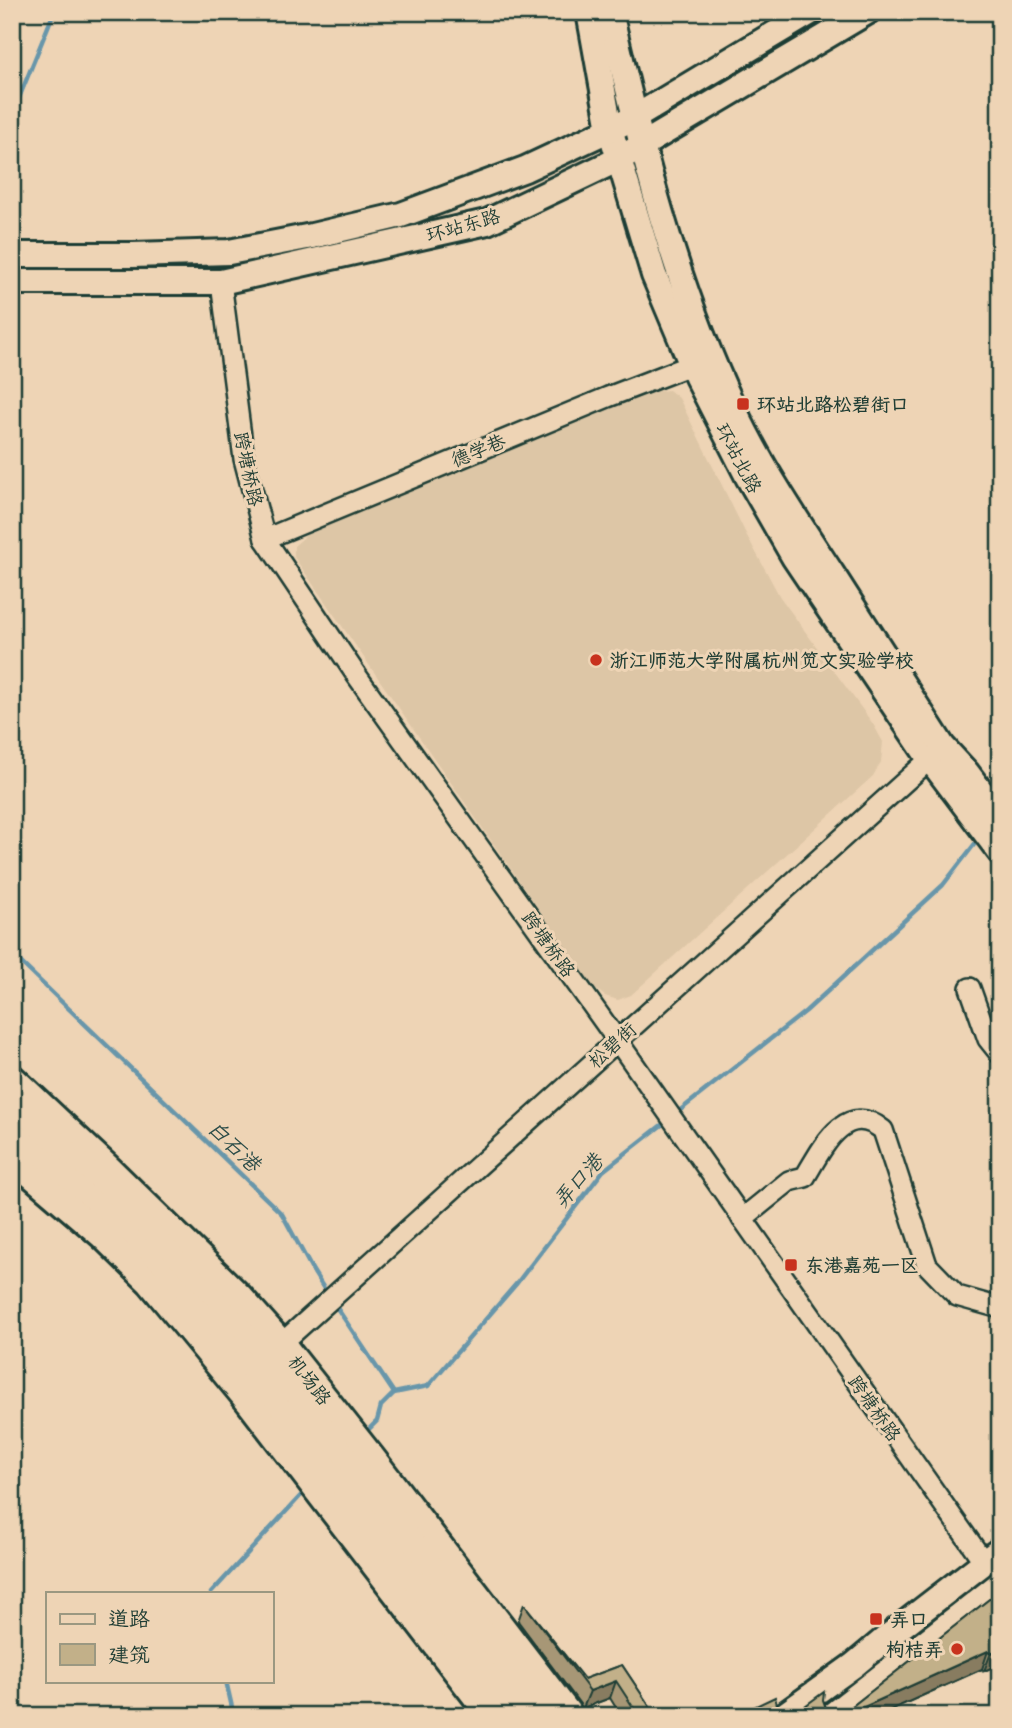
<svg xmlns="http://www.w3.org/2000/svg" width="1012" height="1728" font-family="'Comic Neue','LXGW WenKai TC',sans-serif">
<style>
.built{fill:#ddc6a6}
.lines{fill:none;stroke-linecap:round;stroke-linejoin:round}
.stream{stroke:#6896aa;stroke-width:4.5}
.minor-casing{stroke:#1f3d34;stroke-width:24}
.major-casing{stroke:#1f3d34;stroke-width:30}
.minor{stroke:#eed4b5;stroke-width:19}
.major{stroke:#eed4b5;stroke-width:24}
.wall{fill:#a79776;stroke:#1f3d34;stroke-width:2}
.shaded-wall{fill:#887b60;stroke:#1f3d34;stroke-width:2}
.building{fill:#c2b089;stroke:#1f3d34;stroke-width:2}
.poi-dot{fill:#c8321e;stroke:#eed4b5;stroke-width:2.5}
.labels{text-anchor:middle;stroke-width:6;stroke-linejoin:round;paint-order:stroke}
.street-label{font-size:19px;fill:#1f3d34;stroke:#eed4b5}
.poi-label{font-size:19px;font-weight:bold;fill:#1f3d34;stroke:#eed4b5;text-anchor:start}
.water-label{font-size:21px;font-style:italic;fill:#2b4c48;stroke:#eed4b5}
</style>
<rect width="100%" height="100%" fill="#eed4b5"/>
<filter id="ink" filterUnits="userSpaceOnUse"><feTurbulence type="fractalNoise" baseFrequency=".0143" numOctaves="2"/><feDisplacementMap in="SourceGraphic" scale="14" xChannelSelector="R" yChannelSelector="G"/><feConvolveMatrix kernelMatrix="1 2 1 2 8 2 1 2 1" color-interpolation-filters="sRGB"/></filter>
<g filter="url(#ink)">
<polygon class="built" points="669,390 679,398 746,534 780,597 873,724 883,742 881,762 873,776 631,995 618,1000 605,996 593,987 294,557 294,546 309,533 648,392"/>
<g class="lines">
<g class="stream">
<polyline points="12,115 54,12"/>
<polyline points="12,954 282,1214 313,1271 328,1295"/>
<polyline points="674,1115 806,1011 943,885 980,837"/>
<polyline points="333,1302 394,1393"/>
<polyline points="364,1434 377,1421 381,1406 394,1393 428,1386 517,1283 603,1171 668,1120"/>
<polyline points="211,1593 305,1491"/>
<polyline points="226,1681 234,1716"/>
</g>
<defs>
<g id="minor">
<polyline points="221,282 244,459 265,539 357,676 617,1040 984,1562"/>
<polyline points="265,539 608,397 691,365"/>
<polyline points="970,988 988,1039 1000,1054"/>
<path d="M742,1219l47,-38 16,-4c17,-28 40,-78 78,-47l44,135 30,31 43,12"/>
<polyline points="282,1343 940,750"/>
</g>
<g id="major">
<polyline points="589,12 610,129 654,275 697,377 748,477 794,557 930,759 1000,852"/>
<path d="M610,12c31,136 63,267 122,393 27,59 64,114 100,169 37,57 74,115 111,173l24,26 33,44"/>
<polyline points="12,255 133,255 229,252 312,236 401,215 525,169 634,118 811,12"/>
<polyline points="12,282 221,282 487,222 619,159 867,12"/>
<polyline points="12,1077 107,1166 240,1296 282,1343 373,1458 571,1716"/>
<polyline points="12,1101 123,1205 270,1361 548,1716"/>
<polyline points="12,1133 93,1203 177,1288 245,1365 519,1716"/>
<polyline points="12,1159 102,1236 150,1283 249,1403 490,1716"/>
<polyline points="783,1716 854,1665 890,1635 1000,1550"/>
<polyline points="831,1716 1000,1584"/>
</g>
</defs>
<use href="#minor" class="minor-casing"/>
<use href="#major" class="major-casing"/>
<use href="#minor" class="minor"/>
<use href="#major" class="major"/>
</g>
<g class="wall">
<polygon points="997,1593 1000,1664 984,1671 982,1669 877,1716 735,1716 778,1708 790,1713 823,1700 826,1708 832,1712 846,1711"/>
<polygon points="524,1604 584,1679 622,1665 656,1716 621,1716 610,1698 583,1708 518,1621"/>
</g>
<g class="shaded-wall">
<polygon points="1000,1649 1000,1664 984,1671 991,1653"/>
<polygon points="988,1651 982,1669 877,1716 844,1716"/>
<polygon points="616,1681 610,1698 583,1708 590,1691"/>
</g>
<g class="building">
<polygon points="997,1593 1000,1599 1000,1649 991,1653 988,1651 844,1716 735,1716 775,1697 778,1708 790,1713 798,1711 824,1692 823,1700 826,1708 832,1712 846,1711"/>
<polygon points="524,1604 584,1679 622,1665 656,1716 639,1716 616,1681 590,1691"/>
</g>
</g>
<g class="poi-dot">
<rect x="736" y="397" width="14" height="14" rx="3.5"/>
<circle cx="596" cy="660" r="7"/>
<rect x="784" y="1258" width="14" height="14" rx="3.5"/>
<rect x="869" y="1612" width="14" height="14" rx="3.5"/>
<circle cx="957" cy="1649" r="7"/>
</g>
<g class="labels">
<g class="street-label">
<text transform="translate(463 225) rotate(-16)" y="7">环站东路</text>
<text transform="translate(478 450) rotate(-22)" y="7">德学巷</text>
<text transform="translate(739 458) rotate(62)" y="7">环站北路</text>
<text transform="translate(249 469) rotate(78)" y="7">跨塘桥路</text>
<text transform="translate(549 944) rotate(54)" y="7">跨塘桥路</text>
<text transform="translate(612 1045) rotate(-42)" y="7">松碧街</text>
<text transform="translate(310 1380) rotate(52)" y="7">机场路</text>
<text transform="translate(875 1408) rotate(55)" y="7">跨塘桥路</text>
</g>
<g class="poi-label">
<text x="757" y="411">环站北路松碧街口</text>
<text x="610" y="667">浙江师范大学附属杭州笕文实验学校</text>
<text x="805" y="1272">东港嘉苑一区</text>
<text x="890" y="1626">弄口</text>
<text x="943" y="1656" text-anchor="end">枸桔弄</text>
</g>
<g class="water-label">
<text transform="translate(234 1146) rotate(44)" y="7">白石港</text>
<text transform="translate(578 1181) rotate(-49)" y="7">弄口港</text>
</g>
</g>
<rect width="1012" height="1728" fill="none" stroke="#eed4b5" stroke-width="42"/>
<rect x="21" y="21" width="970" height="1686" fill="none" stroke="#1f3d34" stroke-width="2.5" filter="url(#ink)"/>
<rect x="46" y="1592" width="228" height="91" fill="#eed4b5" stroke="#9b9881" stroke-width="2"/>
<rect x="60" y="1614" width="35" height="10" fill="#eed4b5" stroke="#9b9881" stroke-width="2"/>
<text x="108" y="1626" font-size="21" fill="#1f3d34">道路</text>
<rect x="60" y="1644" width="35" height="21" fill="#c2b089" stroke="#9b9881" stroke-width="2"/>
<text x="108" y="1662" font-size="21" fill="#1f3d34">建筑</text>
</svg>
